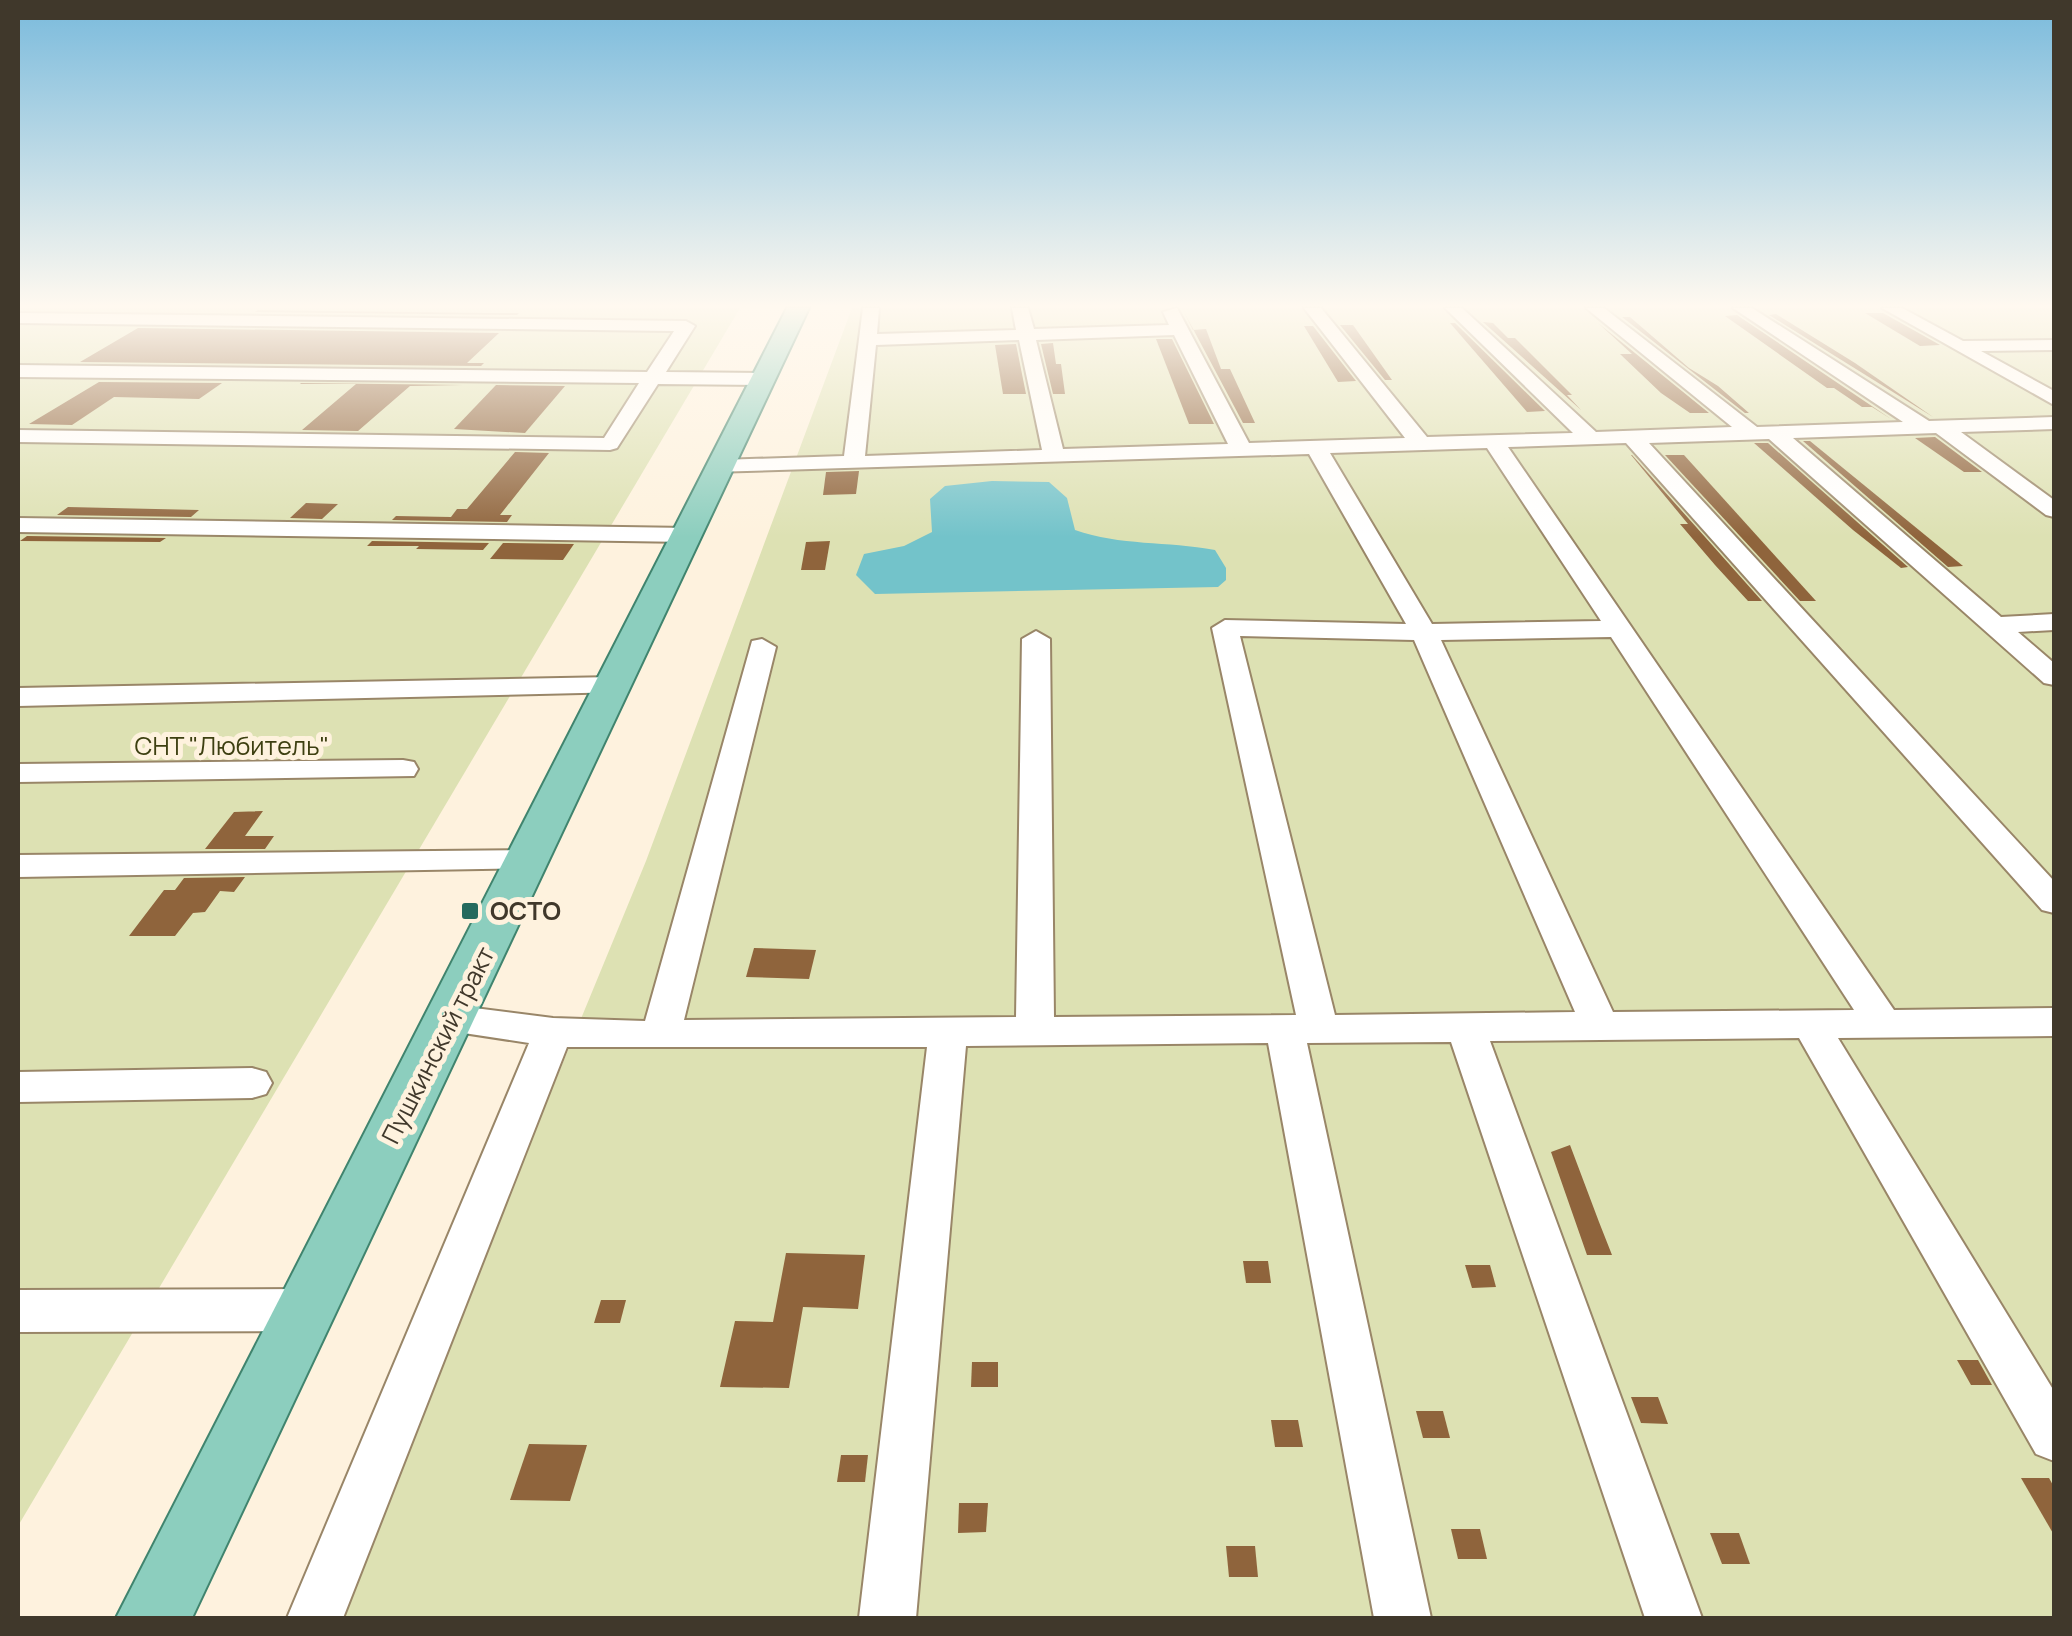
<svg xmlns="http://www.w3.org/2000/svg" width="2072" height="1636" font-family="Manrope,sans-serif">
<style>
.green{fill:#dde1b3}
.water{fill:#73c3ca}
.building{fill:#8f643c}
.lines{fill:none;stroke-linecap:round;stroke-linejoin:round}
.minor-casing{stroke:#998668;stroke-width:4}
.major-casing{stroke:#40846e;stroke-width:4}
.minor{fill:#fff;fill-rule:evenodd}
.major{fill:#8ccebe;fill-rule:evenodd}
.poi-dot{fill:#246a5e;stroke:#fef2de;stroke-width:4}
.labels{text-anchor:middle;stroke-width:10;stroke-linejoin:round;paint-order:stroke}
.park-label{font-size:25px;fill:#3d3f11;stroke:#fef2de}
.poi-label{font-size:25px;font-weight:bold;fill:#40382b;stroke:#fef2de;text-anchor:start}
.street-label{font-size:25px;fill:#40382b;stroke:#fef2de}
</style>
<rect width="100%" height="100%" fill="#fef2de"/>
<g class="green">
<polygon points="18,308 740,308 18,1526"/>
<polygon points="852,308 2054,308 2054,1618 334,1618 646,861"/>
</g>
<path class="water" d="M992,481l57,1 18,16 8,32c45,16 92,11 140,20l11,18v12l-8,7 -343,7 -19,-19 8,-21 40,-8 28,-14 -2,-33 15,-13z"/>
<g class="building">
<polygon points="258,310 487,313 519,313 517,315 255,312"/>
<polygon points="1183,310 1193,330 1206,329 1221,369 1230,369 1255,423 1243,423"/>
<polygon points="1865,313 1883,313 1940,345 1920,346"/>
<polygon points="1776,314 1855,363 1933,417 1769,315"/>
<polygon points="1737,315 1891,419 1872,407 1862,407 1834,388 1827,388 1725,316"/>
<polygon points="1622,317 1630,317 1689,368 1718,386 1749,413 1745,413"/>
<polygon points="1483,322 1493,323 1508,338 1515,338 1572,395 1567,395 1581,410"/>
<polygon points="1450,323 1455,323 1545,411 1527,412"/>
<polygon points="1598,323 1709,413 1690,413 1661,393 1620,354 1632,354"/>
<polygon points="1340,325 1353,325 1392,380 1385,380"/>
<polygon points="1304,326 1313,326 1356,381 1338,382"/>
<polygon points="138,328 499,333 467,363 484,363 481,366 80,362"/>
<polygon points="1156,339 1172,339 1214,424 1189,424"/>
<polygon points="1053,343 1056,364 1061,364 1065,394 1053,394 1041,344"/>
<polygon points="1016,344 1026,394 1003,394 995,345"/>
<polygon points="99,382 222,383 199,399 114,397 72,425 29,424"/>
<polygon points="300,384 301,383 463,385 410,386 358,431 302,430 356,384"/>
<polygon points="496,385 565,386 525,433 454,429"/>
<polygon points="1935,437 1982,472 1964,472 1915,438"/>
<polygon points="1803,441 1810,441 1963,566 1948,567"/>
<polygon points="1754,443 1768,443 1908,567 1901,568 1853,530"/>
<polygon points="515,452 549,453 500,515 512,515 507,522 392,520 396,516 451,517 457,509 467,509"/>
<polygon points="1631,455 1632,455 1762,601 1748,601 1715,565 1680,524 1688,524"/>
<polygon points="1665,455 1684,455 1816,601 1800,601"/>
<polygon points="859,471 856,494 823,495 826,472"/>
<polygon points="306,503 338,504 322,519 290,518"/>
<polygon points="68,507 199,510 191,517 57,515"/>
<polygon points="27,536 166,538 160,542 20,541"/>
<polygon points="372,541 489,543 483,550 416,549 419,546 367,546"/>
<polygon points="830,541 825,570 801,570 806,542"/>
<polygon points="503,543 574,544 563,560 490,559"/>
<polygon points="263,811 245,836 274,836 265,849 205,849 234,812"/>
<polygon points="245,877 234,892 220,891 205,912 193,913 175,936 129,936 164,890 175,890 184,878"/>
<polygon points="754,948 816,950 809,979 746,977"/>
<polygon points="1570,1145 1599,1222 1612,1255 1587,1255 1551,1152"/>
<polygon points="786,1253 865,1255 858,1309 803,1307 789,1388 720,1387 735,1321 773,1322"/>
<polygon points="1243,1261 1268,1261 1271,1283 1246,1283"/>
<polygon points="1465,1265 1490,1265 1496,1287 1472,1288"/>
<polygon points="601,1300 626,1300 620,1323 594,1323"/>
<polygon points="1957,1360 1978,1360 1992,1385 1971,1385"/>
<polygon points="972,1362 998,1362 998,1387 971,1387"/>
<polygon points="1631,1397 1658,1397 1668,1424 1641,1423"/>
<polygon points="1416,1411 1443,1411 1450,1438 1423,1438"/>
<polygon points="1271,1420 1298,1420 1303,1447 1275,1447"/>
<polygon points="529,1444 587,1445 570,1501 510,1500"/>
<polygon points="841,1455 868,1455 865,1482 837,1482"/>
<polygon points="2021,1478 2049,1478 2054,1487 2054,1535"/>
<polygon points="959,1503 988,1503 986,1532 958,1533"/>
<polygon points="1451,1529 1480,1529 1487,1559 1458,1559"/>
<polygon points="1710,1533 1739,1533 1750,1564 1722,1564"/>
<polygon points="1226,1546 1255,1546 1258,1577 1229,1577"/>
</g>
<g class="lines">
<defs>
<g id="minor">
<path d="M863,308h16l-2,26 139,-4 -4,-22h16l6,21 135,-4 -6,-13 14,-4 72,135 156,-5 -101,-130h17l106,129 146,-4 -128,-125h17l134,124 136,-5 -146,-119h18l153,119 146,-5 -170,-114h19l177,113 125,-4v12l-93,3 93,68v17l-8,-2 -110,-82 -143,5 208,179 53,-3v16l-36,2 36,31v22l-10,-2 -275,-244 -120,4 405,438v32l-12,-3 -416,-467 -118,4 386,563 160,-2v28l-216,2 216,353v70l-18,-7 -237,-416 -309,3 212,577h-57l-194,-576 -144,1 124,575h-57l-106,-575 -302,3 -50,572h-57l68,-571h-360l-224,571h-56l242,-575 -92,-14 -5,-10 5,-10 14,-4 102,13 92,3 107,-380 10,-2 14,8 -92,373 332,-3 6,-378 14,-8 14,8 4,378 242,-2 -84,-387 13,-8 181,4 -97,-170 -597,18 -3,-5 11,-7 124,-4zM1174,335l54,109 -165,5 -27,-109zM1019,340l23,110 -177,6 11,-111zM1487,448l114,173 -169,3 -102,-171zM1240,636l174,4 161,372 -240,3zM1611,637l243,373 -241,2 -172,-372z"/>
<polygon points="1882,308 1902,308 1963,341 2054,340 2054,350 1981,351 2054,391 2054,405"/>
<polygon points="18,313 686,321 695,326 666,372 763,373 773,379 763,385 658,384 617,448 610,450 18,442 18,430 604,438 639,383 18,377 18,365 647,372 674,331 18,323"/>
<polygon points="18,518 688,528 700,535 688,542 18,532"/>
<polygon points="614,677 624,680 628,686 624,692 18,706 18,688"/>
<polygon points="403,760 414,762 418,769 414,776 18,782 18,764"/>
<polygon points="529,850 541,854 546,861 541,868 18,877 18,855"/>
<polygon points="252,1068 266,1072 272,1083 266,1094 252,1098 18,1102 18,1072"/>
<polygon points="304,1289 321,1295 328,1310 321,1325 304,1331 18,1332 18,1290"/>
</g>
<polygon id="major" points="787,308 809,308 192,1618 116,1618"/>
</defs>
<use href="#minor" class="minor-casing"/>
<use href="#major" class="major-casing"/>
<use href="#minor" class="minor"/>
<use href="#major" class="major"/>
</g>
<linearGradient id="sky" x2="0" y2="1"><stop stop-color="#79badc"/><stop offset="0.57" stop-color="#fff9f0"/><stop offset="1" stop-color="#fff9f0" stop-opacity="0"/></linearGradient>
<rect width="2072" height="537" fill="url(#sky)"/>
<rect class="poi-dot" x="460" y="901" width="20" height="20" rx="5"/>
<g class="labels">
<g class="park-label">
<text x="232" y="755">СНТ "Любитель"</text>
</g>
<g class="poi-label">
<text x="490" y="920">ОСТО</text>
</g>
<g class="street-label">
<text transform="translate(438 1045) rotate(-63)" y="9">Пушкинский тракт</text>
</g>
</g>
<rect width="2072" height="1636" fill="none" stroke="#40382b" stroke-width="40"/>
</svg>
